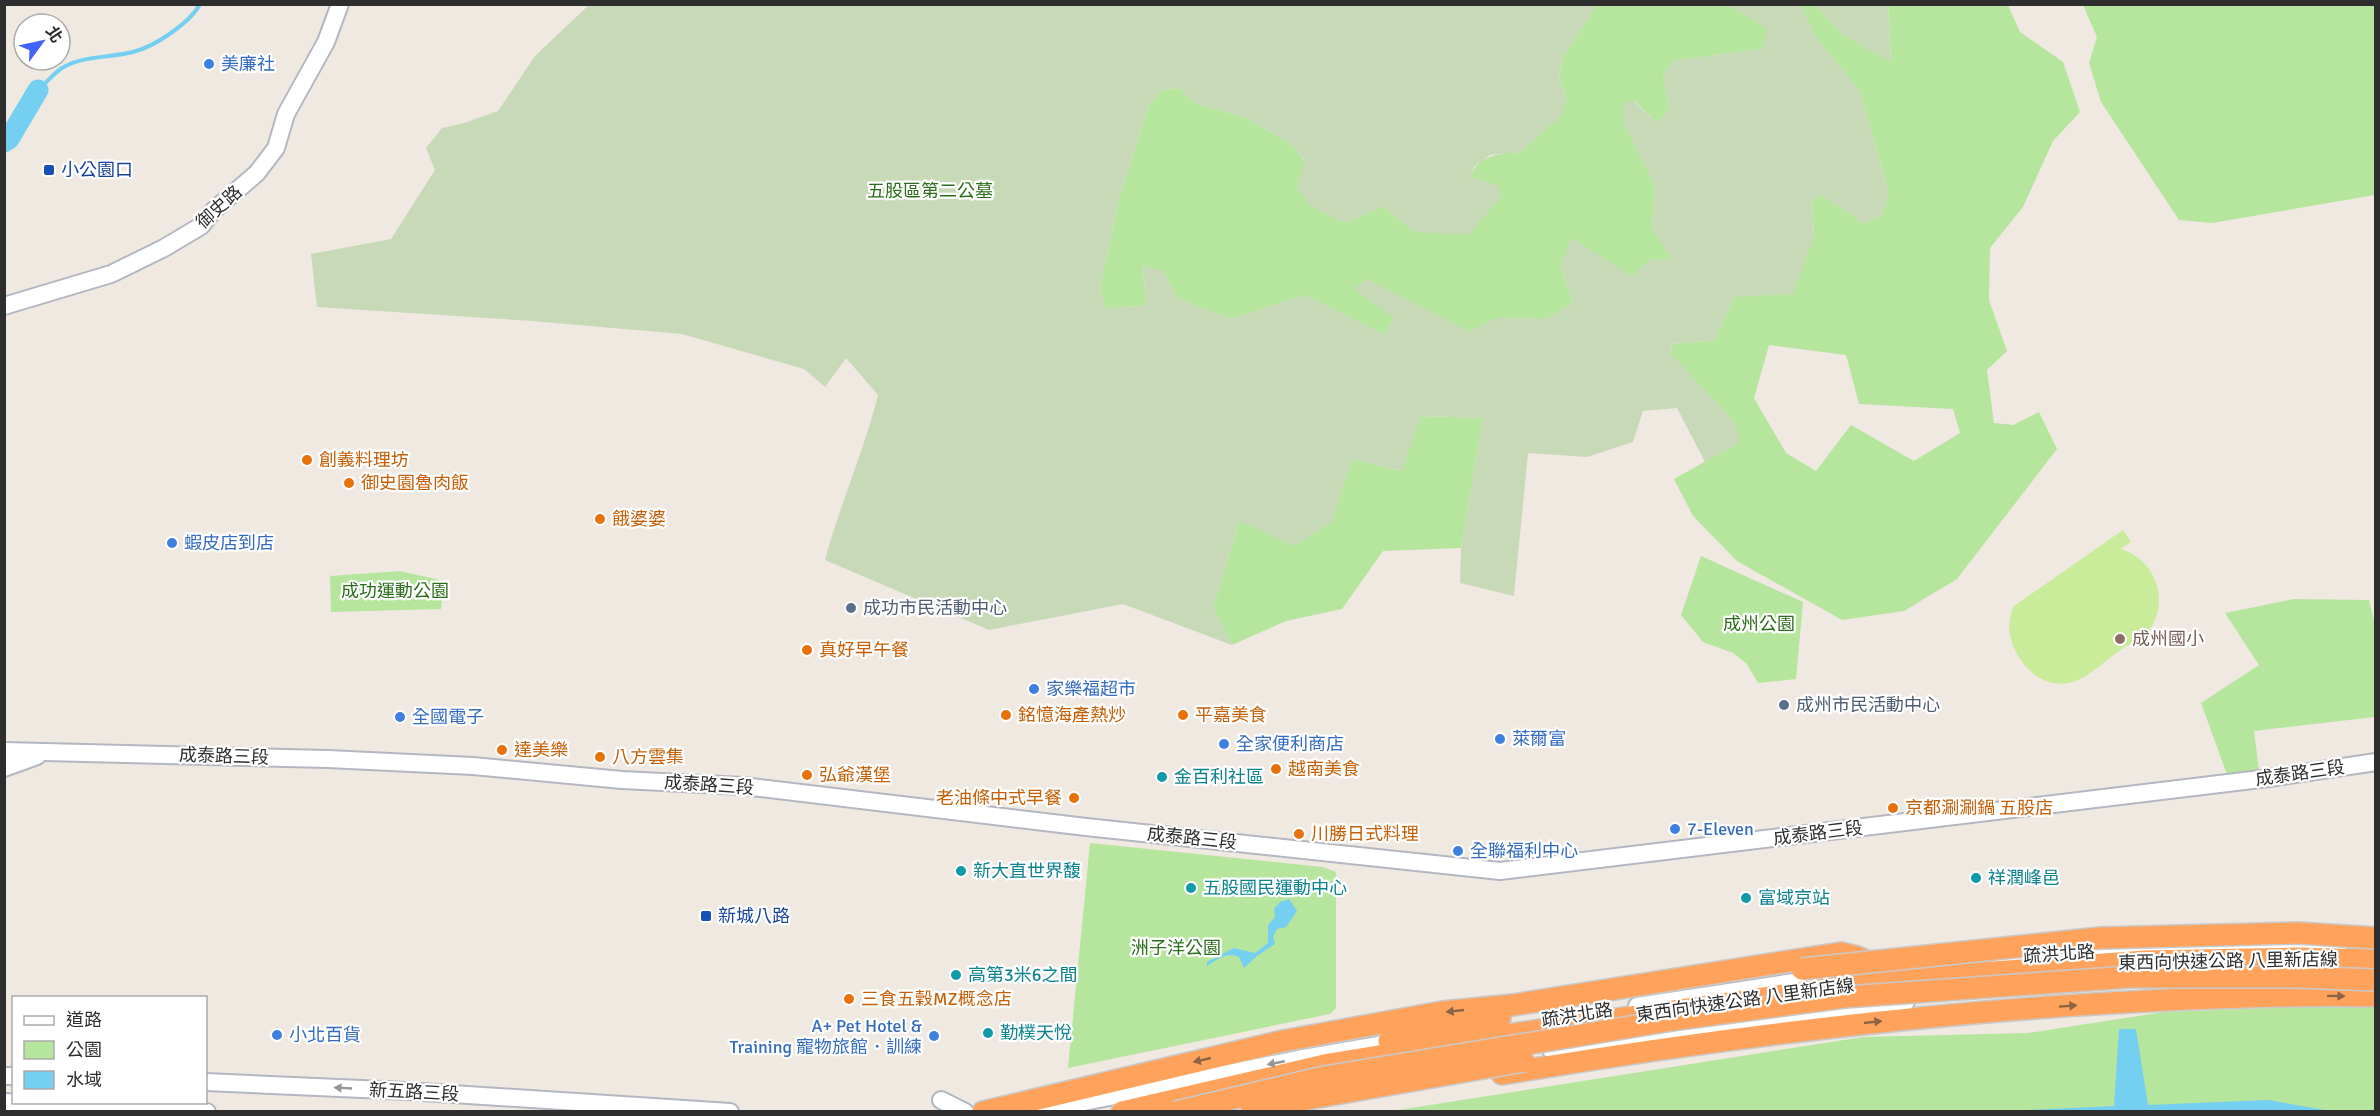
<svg xmlns="http://www.w3.org/2000/svg" width="2380" height="1116" font-family="Signika,'Noto Sans TC',sans-serif">
<style>
.green{fill:#b6e59e;fill-rule:evenodd}
.cemetery{fill:#c8d9b8}
.pitch{fill:#c9ec9a}
.water{fill:#75cff0}
.lines{fill:none;stroke-linecap:round;stroke-linejoin:round}
.stream{stroke:#75cff0;stroke-width:4}
.river{stroke:#75cff0;stroke-width:21}
.secondary-casing{stroke:#b4b7c1;stroke-width:20}
.highway-casing{stroke:#c9c9c9;stroke-width:24}
.secondary{stroke:#fff;stroke-width:16}
.highway{stroke:#ffa35c;stroke-width:21}
.highway-bridge-casing{stroke:#c9c9c9;stroke-width:24;stroke-linecap:butt}
.highway-bridge{stroke:#ffa35c;stroke-width:21}
.oneway{fill:#8c6343}
.oneway2{fill:#969696}
.shop-dot{fill:#3f7fe0;stroke:#fff;stroke-width:2}
.transit-dot{fill:#1a4fb4;stroke:#fff;stroke-width:2}
.food-dot{fill:#e8710a;stroke:#fff;stroke-width:2}
.service-dot{fill:#5c6f8a;stroke:#fff;stroke-width:2}
.education-dot{fill:#8d6e63;stroke:#fff;stroke-width:2}
.culture-dot{fill:#0f9aa8;stroke:#fff;stroke-width:2}
.labels{text-anchor:middle;stroke-width:4.5;stroke-linejoin:round;paint-order:stroke}
.shop-label{font-size:18px;fill:#366cbe;stroke:#fff;text-anchor:start}
.transit-label{font-size:18px;fill:#164399;stroke:#fff;text-anchor:start}
.park-label{font-size:18px;fill:#2c6e1b;stroke:#fff}
.street-label{font-size:18px;fill:#2e2e2e;stroke:#fff}
.food-label{font-size:18px;fill:#c56008;stroke:#fff;text-anchor:start}
.service-label{font-size:18px;fill:#4e5e75;stroke:#fff;text-anchor:start}
.education-label{font-size:18px;fill:#785e54;stroke:#fff;text-anchor:start}
.culture-label{font-size:18px;fill:#0d838f;stroke:#fff;text-anchor:start}
</style>
<rect width="100%" height="100%" fill="#efe9e1"/>
<g class="green">
<path d="M1597,5h131l40,23 -5,21 -90,12 -10,16 7,30 -12,16 -23,-21 -11,21 31,62 -3,43 21,32 -41,17 -72,-13 13,39 -27,16 -50,-1 -27,15 -102,-54 27,39 -9,17 -80,-40 -73,24 -54,-20 -15,-28 -20,-4 3,38 -40,4 -6,-21 19,-89 29,-92 13,-17 18,-2 16,15 52,15 46,27 54,77 36,-16 31,26 83,-47 -27,-8c9,-23 29,-23 51,-25l46,-54 -8,-19 3,-20z"/>
<path d="M1800,5h15l29,30 47,26 -3,-56h120l12,27 43,30 17,50 -27,29 -30,66 -33,41 -1,52 18,51 -20,19 7,53 19,2 26,-13 18,37 -100,130 -53,32 -62,9 -105,-59 -44,-45 -19,-37 66,-37 -69,-88 1,-10 42,-4 20,-43 80,-61 -2,-35 8,-7 44,29 18,-8 7,-22 -29,-101 -45,-56zM1769,345l77,10 13,49 94,5 7,24 -46,28 -63,-36 -35,46 -30,-18 -32,-55z"/>
<polygon points="2083,5 2375,5 2375,195 2212,223 2179,220 2101,102 2089,63 2097,37"/>
<polygon points="1420,416 1483,418 1461,548 1383,551 1342,609 1286,621 1232,645 1213,608 1239,521 1331,522 1352,459 1401,471"/>
<polygon points="1701,556 1803,602 1796,679 1758,683 1746,663 1733,653 1703,642 1681,615"/>
<polygon points="400,571 444,581 441,609 331,612 330,576"/>
<polygon points="2294,599 2369,600 2375,625 2375,717 2254,731 2259,770 2229,780 2201,703 2259,665 2225,613"/>
<polygon points="1090,843 1323,867 1336,872 1336,1008 1330,1014 1068,1068"/>
<polygon points="2375,1004 2375,1111 1385,1112 1863,1037 2028,1033 2164,1012"/>
</g>
<g class="cemetery">
<path d="M590,4l1007,1 -35,54 -3,20 8,19 -7,19 -39,35 -31,3 -16,12 -4,10 27,8 5,10 -33,40 -55,-3 -31,-26 -36,16 -10,-2 -28,-15 -12,-18 7,-27 -11,-15 -46,-27 -52,-15 -16,-15 -18,2 -13,17 -29,92 -19,89 6,21 40,-4 -3,-39 20,5 15,28 54,20 73,-24 80,40 9,-17 -40,-29 14,-10 101,53 27,-14 50,1 27,-16 -13,-39 12,-26 60,38 18,-17 22,1 -20,-32 3,-43 -31,-62v-20l10,-1 24,21 12,-16 -7,-30 10,-16 90,-12 4,-21 -39,-23h72l15,31 45,56 29,101 -7,22 -18,8 -44,-29 -8,8 2,34 -21,58 -59,3 -20,43 -42,4 -1,10 63,67 6,21 -35,20 -28,-54 -34,3 -10,31 -46,15 -59,-4 -14,143 -54,-13 1,-35 22,-130 -62,-2 -19,55 -50,-12 -21,64 -37,23 -55,-25 -26,87 19,37 -109,-41 -134,26 -164,-70c15,-56 39,-109 53,-165l-32,-37 -21,29 -21,-18 -122,-35 -150,-13 -215,-14 -6,-53 80,-15 44,-69 -9,-22 16,-20 22,-5 34,-12 37,-55z"/>
<polygon points="1815,5 1888,5 1891,62 1844,35"/>
</g>
<path class="pitch" d="M2123,530l8,12 -10,7c33,10 48,48 31,77 -6,10 -23,18 -33,25 -13,9 -27,23 -41,29 -25,11 -49,-4 -61,-26 -8,-15 -11,-33 -3,-48z"/>
<g class="water">
<path d="M1289,899l8,12 -11,16 -9,2 -4,8 2,7 -18,12 -13,12 -5,-11c-13,-5 -21,2 -32,9v-4l27,-14 21,5 13,-10v-18l7,-8 -1,-8 6,-7z"/>
<polygon points="2119,1029 2136,1029 2148,1105 2268,1100 2331,1111 2005,1111 2114,1106"/>
</g>
<g class="lines">
<path class="stream" d="M38,90c8,-7 15,-16 24,-22 22,-13 48,-10 71,-16 21,-5 57,-29 67,-48"/>
<polyline class="river" points="4,142 9,139 38,90"/>
<defs>
<g id="secondary">
<polyline points="4,306 111,274 164,248 201,226 214,210 257,173 276,148 286,114 326,42 340,4"/>
<polyline points="4,751 328,759 473,766 622,780 743,786 1086,827 1500,871 2269,778 2376,762"/>
<polyline points="4,768 37,756"/>
<polyline points="2000,958 2173,946 2321,945 2342,942"/>
<polyline points="1637,1006 1852,973"/>
<polyline points="1551,1050 1906,1002"/>
<polyline points="4,1076 14,1076"/>
<polyline points="206,1082 407,1091 730,1112"/>
<polyline points="941,1100 965,1112"/>
<polyline points="4,1102 207,1112"/>
<polyline points="1034,1112 1298,1059 1401,1041"/>
</g>
<g id="highway">
<polyline points="1389,1041 1500,1018"/>
<path d="M1502,1074c186,-31 373,-55 561,-68 104,-7 208,-12 313,-10"/>
<polyline points="983,1112 1283,1041 1442,1012 1513,1005 1841,953 1857,957 1871,963"/>
<polyline points="1122,1112 1329,1064 1540,1030 1896,979 2145,961 2298,958 2376,960"/>
</g>
</defs>
<use href="#secondary" class="secondary-casing"/>
<use href="#highway" class="highway-casing"/>
<use href="#secondary" class="secondary"/>
<use href="#highway" class="highway"/>
<defs>
<g id="highway-bridge">
<polyline points="1802,969 2100,938 2298,933 2376,938"/>
<polyline points="1176,1112 1324,1077 1679,1019 1845,997 2130,977 2295,977 2376,980"/>
<polyline points="1251,1112 1307,1099 1524,1061"/>
</g>
</defs>
<use href="#highway-bridge" class="highway-bridge-casing"/>
<use href="#highway-bridge" class="highway-bridge"/>
</g>
<defs><path id="oneway-solid" d="M-6-.8H1V-3.2L6.5 0L1 3.2V.8H-6Z" transform="scale(1.5)"/></defs>
<g class="oneway">
<use href="#oneway-solid" transform="translate(2336 996) rotate(1)"/>
<use href="#oneway-solid" transform="translate(2068 1006) rotate(-4)"/>
<use href="#oneway-solid" transform="translate(1455 1011) rotate(174)"/>
<use href="#oneway-solid" transform="translate(1873 1022) rotate(-6)"/>
<use href="#oneway-solid" transform="translate(1202 1060) rotate(167)"/>
</g>
<g class="oneway2">
<use href="#oneway-solid" transform="translate(1276 1063) rotate(169)"/>
<use href="#oneway-solid" transform="translate(343 1088) rotate(-177)"/>
</g>
<g class="shop-dot">
<circle cx="209" cy="64" r="6"/>
<circle cx="172" cy="543" r="6"/>
<circle cx="1034" cy="689" r="6"/>
<circle cx="400" cy="717" r="6"/>
<circle cx="1500" cy="739" r="6"/>
<circle cx="1224" cy="744" r="6"/>
<circle cx="1675" cy="829" r="6"/>
<circle cx="1458" cy="851" r="6"/>
<circle cx="277" cy="1035" r="6"/>
<circle cx="934" cy="1036" r="6"/>
</g>
<g class="transit-dot">
<rect x="43" y="164" width="12" height="12" rx="3"/>
<rect x="700" y="910" width="12" height="12" rx="3"/>
</g>
<g class="food-dot">
<circle cx="307" cy="460" r="6"/>
<circle cx="349" cy="483" r="6"/>
<circle cx="600" cy="519" r="6"/>
<circle cx="807" cy="650" r="6"/>
<circle cx="1006" cy="715" r="6"/>
<circle cx="1183" cy="715" r="6"/>
<circle cx="502" cy="750" r="6"/>
<circle cx="600" cy="757" r="6"/>
<circle cx="1276" cy="769" r="6"/>
<circle cx="807" cy="775" r="6"/>
<circle cx="1074" cy="798" r="6"/>
<circle cx="1893" cy="808" r="6"/>
<circle cx="1299" cy="834" r="6"/>
<circle cx="849" cy="999" r="6"/>
</g>
<g class="service-dot">
<circle cx="851" cy="608" r="6"/>
<circle cx="1784" cy="705" r="6"/>
</g>
<circle class="education-dot" cx="2120" cy="639" r="6"/>
<g class="culture-dot">
<circle cx="1162" cy="777" r="6"/>
<circle cx="961" cy="871" r="6"/>
<circle cx="1976" cy="878" r="6"/>
<circle cx="1191" cy="888" r="6"/>
<circle cx="1746" cy="898" r="6"/>
<circle cx="956" cy="975" r="6"/>
<circle cx="988" cy="1033" r="6"/>
</g>
<g class="labels">
<g class="shop-label">
<text x="221" y="70">美廉社</text>
<text x="184" y="549">蝦皮店到店</text>
<text x="1046" y="695">家樂福超市</text>
<text x="412" y="723">全國電子</text>
<text x="1512" y="745">萊爾富</text>
<text x="1236" y="750">全家便利商店</text>
<text x="1687" y="835">7-Eleven</text>
<text x="1470" y="857">全聯福利中心</text>
<text x="922" y="1032" text-anchor="end">A+ Pet Hotel &amp;<tspan x="922" dy="21">Training 寵物旅館．訓練</tspan></text>
<text x="289" y="1041">小北百貨</text>
</g>
<g class="transit-label">
<text x="61" y="176">小公園口</text>
<text x="718" y="922">新城八路</text>
</g>
<g class="park-label">
<text x="930" y="197">五股區第二公墓</text>
<text x="395" y="597">成功運動公園</text>
<text x="1759" y="630">成州公園</text>
<text x="1176" y="954">洲子洋公園</text>
</g>
<g class="street-label">
<text transform="translate(219 207) rotate(-42)" y="6">御史路</text>
<text transform="translate(224 756) rotate(2)" y="6">成泰路三段</text>
<text transform="translate(2300 773) rotate(-8)" y="6">成泰路三段</text>
<text transform="translate(709 785) rotate(4)" y="6">成泰路三段</text>
<text transform="translate(1818 833) rotate(-7)" y="6">成泰路三段</text>
<text transform="translate(1192 838) rotate(6)" y="6">成泰路三段</text>
<text transform="translate(2059 954) rotate(-4)" y="6">疏洪北路</text>
<text transform="translate(2228 961) rotate(-1)" y="6">東西向快速公路 八里新店線</text>
<text transform="translate(1745 1000) rotate(-8)" y="6">東西向快速公路 八里新店線</text>
<text transform="translate(1577 1015) rotate(-9)" y="6">疏洪北路</text>
<text transform="translate(414 1092) rotate(3)" y="6">新五路三段</text>
</g>
<g class="food-label">
<text x="319" y="466">創義料理坊</text>
<text x="361" y="489">御史園魯肉飯</text>
<text x="612" y="525">餓婆婆</text>
<text x="819" y="656">真好早午餐</text>
<text x="1018" y="721">銘憶海產熱炒</text>
<text x="1195" y="721">平嘉美食</text>
<text x="514" y="756">達美樂</text>
<text x="612" y="763">八方雲集</text>
<text x="1288" y="775">越南美食</text>
<text x="819" y="781">弘爺漢堡</text>
<text x="1062" y="804" text-anchor="end">老油條中式早餐</text>
<text x="1905" y="814">京都涮涮鍋 五股店</text>
<text x="1311" y="840">川勝日式料理</text>
<text x="861" y="1005">三食五穀MZ概念店</text>
</g>
<g class="service-label">
<text x="863" y="614">成功市民活動中心</text>
<text x="1796" y="711">成州市民活動中心</text>
</g>
<g class="education-label">
<text x="2132" y="645">成州國小</text>
</g>
<g class="culture-label">
<text x="1174" y="783">金百利社區</text>
<text x="973" y="877">新大直世界馥</text>
<text x="1988" y="884">祥潤峰邑</text>
<text x="1203" y="894">五股國民運動中心</text>
<text x="1758" y="904">富域京站</text>
<text x="968" y="981">高第3米6之間</text>
<text x="1000" y="1039">勤樸天悅</text>
</g>
</g>
<rect width="2380" height="1116" fill="none" stroke="#2e2e2e" stroke-width="12"/>
<rect x="12" y="996" width="195" height="108" fill="#ffffff" stroke="#ababab" stroke-width="1.5"/>
<rect x="24" y="1016" width="30" height="9" fill="#ffffff" stroke="#ababab" stroke-width="1.5"/>
<text x="66" y="1026" font-size="18" fill="#2e2e2e">道路</text>
<rect x="24" y="1041" width="30" height="18" fill="#b6e59e" stroke="#ababab" stroke-width="1.5"/>
<text x="66" y="1056" font-size="18" fill="#2e2e2e">公園</text>
<rect x="24" y="1071" width="30" height="18" fill="#75cff0" stroke="#ababab" stroke-width="1.5"/>
<text x="66" y="1086" font-size="18" fill="#2e2e2e">水域</text>
<g transform="translate(42 42) rotate(57)"><circle r="28" fill="#ffffff" stroke="#ababab" stroke-width="1.5"/>
<path d="M0-4.5L10 22L0 15L-10 22Z" fill="#4264fb"/>
<text y="-9" font-size="16" font-weight="bold" text-anchor="middle" fill="#2e2e2e">北</text>
</g>
</svg>
